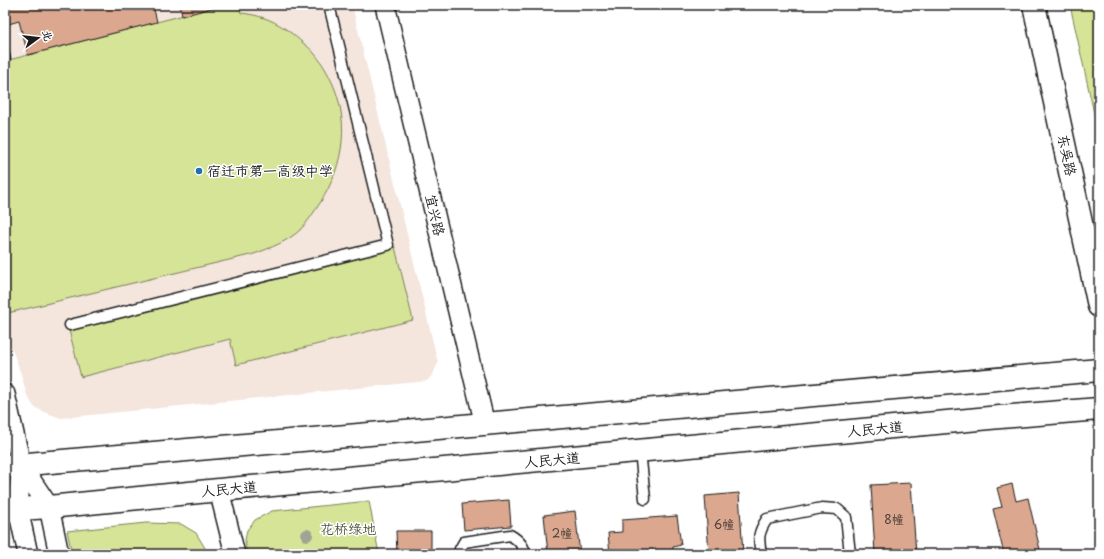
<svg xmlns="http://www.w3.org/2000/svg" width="1104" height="559" font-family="'Playpen Sans','LXGW WenKai TC',sans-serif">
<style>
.built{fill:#f4e5dd}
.green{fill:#d6e497;stroke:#79805a}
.building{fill:#dba88f;stroke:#1c1c1c}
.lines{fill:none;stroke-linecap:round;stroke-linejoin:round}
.lane-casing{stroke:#1c1c1c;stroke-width:13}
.street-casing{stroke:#1c1c1c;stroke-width:22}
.secondary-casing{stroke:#1c1c1c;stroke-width:25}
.lane{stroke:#fff;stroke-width:10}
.street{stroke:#fff;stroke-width:19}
.secondary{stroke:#fff;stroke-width:22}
.tree{fill:#a1a396}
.poi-dot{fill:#1f6fb2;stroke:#fff;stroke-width:1.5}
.labels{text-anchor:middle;stroke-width:3;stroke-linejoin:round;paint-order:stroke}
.number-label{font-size:12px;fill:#4c3f39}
.street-label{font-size:14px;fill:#1c1c1c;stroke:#fff}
.poi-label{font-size:14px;fill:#1c1c1c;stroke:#fff;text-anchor:start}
.park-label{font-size:14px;fill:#545841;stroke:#fff}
</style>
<rect width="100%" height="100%" fill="#fff"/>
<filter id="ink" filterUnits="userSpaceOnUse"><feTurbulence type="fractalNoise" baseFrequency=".025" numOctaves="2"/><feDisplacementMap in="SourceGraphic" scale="8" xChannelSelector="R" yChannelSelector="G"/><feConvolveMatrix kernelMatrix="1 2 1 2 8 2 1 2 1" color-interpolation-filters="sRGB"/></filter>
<g filter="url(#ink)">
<polygon class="built" points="5,5 352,5 438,363 433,374 427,381 61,418 47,413 34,407 27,395 21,374 12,349 5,338"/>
<g class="green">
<path d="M223,5h16l2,8c27,3 42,12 62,30 4,3 8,6 11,10 6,7 11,15 15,23 22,42 16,88 -9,127 -6,9 -12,19 -20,27 -13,12 -30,18 -46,24l-242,58 -7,1v-252z"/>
<polygon points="1070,5 1099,5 1099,136"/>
<polygon points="395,247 413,320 236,365 230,339 81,377 69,330"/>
<polygon points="369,501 379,554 247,554 245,540 247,530 255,520 272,511"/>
<polygon points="146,523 181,524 196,533 205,548 206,554 72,554 67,531"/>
</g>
<g class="building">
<polygon points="5,5 153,5 157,22 28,55 19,21 5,25"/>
<polygon points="180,5 223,5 182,16"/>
<polygon points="5,34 11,59 5,61"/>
<polygon points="911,483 916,554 875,554 871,485"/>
<polygon points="1012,484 1016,501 1028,498 1041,554 1004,554 993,509 1002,507 997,488"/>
<polygon points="739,493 743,554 709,554 705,496"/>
<polygon points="509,500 511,526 464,530 462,504"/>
<polygon points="575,511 580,554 548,554 544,515"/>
<polygon points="677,516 681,545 673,547 673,554 610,554 608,533 622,532 622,520"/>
<polygon points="396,531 431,531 431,554 397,554"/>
</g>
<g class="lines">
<defs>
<g id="lane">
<polyline points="70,325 388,245 329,5"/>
<polyline points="640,451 645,499"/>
<path d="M460,554v-5l4,-7 46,-7c7,4 14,10 15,19"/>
<path d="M761,554c-3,-17 -3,-21 6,-35l55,-11 15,1 9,8 4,37"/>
</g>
<g id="street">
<polyline points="385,5 485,425"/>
<polyline points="5,394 21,465 18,509 28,554"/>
<polyline points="21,465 49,507 59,554"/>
<polyline points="219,490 235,554"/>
</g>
<g id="secondary">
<polyline points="1034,5 1099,306"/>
<polyline points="5,466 1099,370"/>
<polyline points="5,510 49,507 219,490 1000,417 1099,409"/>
</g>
</defs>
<use href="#lane" class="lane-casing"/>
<use href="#street" class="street-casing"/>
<use href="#secondary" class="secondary-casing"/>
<use href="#lane" class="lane"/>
<use href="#street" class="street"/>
<use href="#secondary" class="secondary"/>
</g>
<circle class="tree" cx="307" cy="535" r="6"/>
</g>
<circle class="poi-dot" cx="199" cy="171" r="4"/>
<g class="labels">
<g class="number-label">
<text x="894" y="524">8幢</text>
<text x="724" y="529">6幢</text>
<text x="562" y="538">2幢</text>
</g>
<g class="street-label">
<text transform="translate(1067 155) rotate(78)" y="5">东吴路</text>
<text transform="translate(435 215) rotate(77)" y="5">宜兴路</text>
<text transform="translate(875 429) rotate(-5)" y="5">人民大道</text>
<text transform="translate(552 460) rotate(-5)" y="5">人民大道</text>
<text transform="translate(229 489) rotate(-5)" y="5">人民大道</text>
</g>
<g class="poi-label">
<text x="207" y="176">宿迁市第一高级中学</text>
</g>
<g class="park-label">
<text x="348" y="534">花桥绿地</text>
</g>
</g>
<rect width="1104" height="559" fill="none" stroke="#fff" stroke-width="20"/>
<rect x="10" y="10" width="1084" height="539" fill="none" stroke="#1c1c1c" stroke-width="1.5" filter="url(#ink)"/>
<g transform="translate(38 38) rotate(75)" stroke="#ffffff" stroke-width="3" paint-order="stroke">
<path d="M0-3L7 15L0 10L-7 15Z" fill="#1c1c1c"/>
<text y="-6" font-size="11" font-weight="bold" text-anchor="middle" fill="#1c1c1c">北</text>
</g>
</svg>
